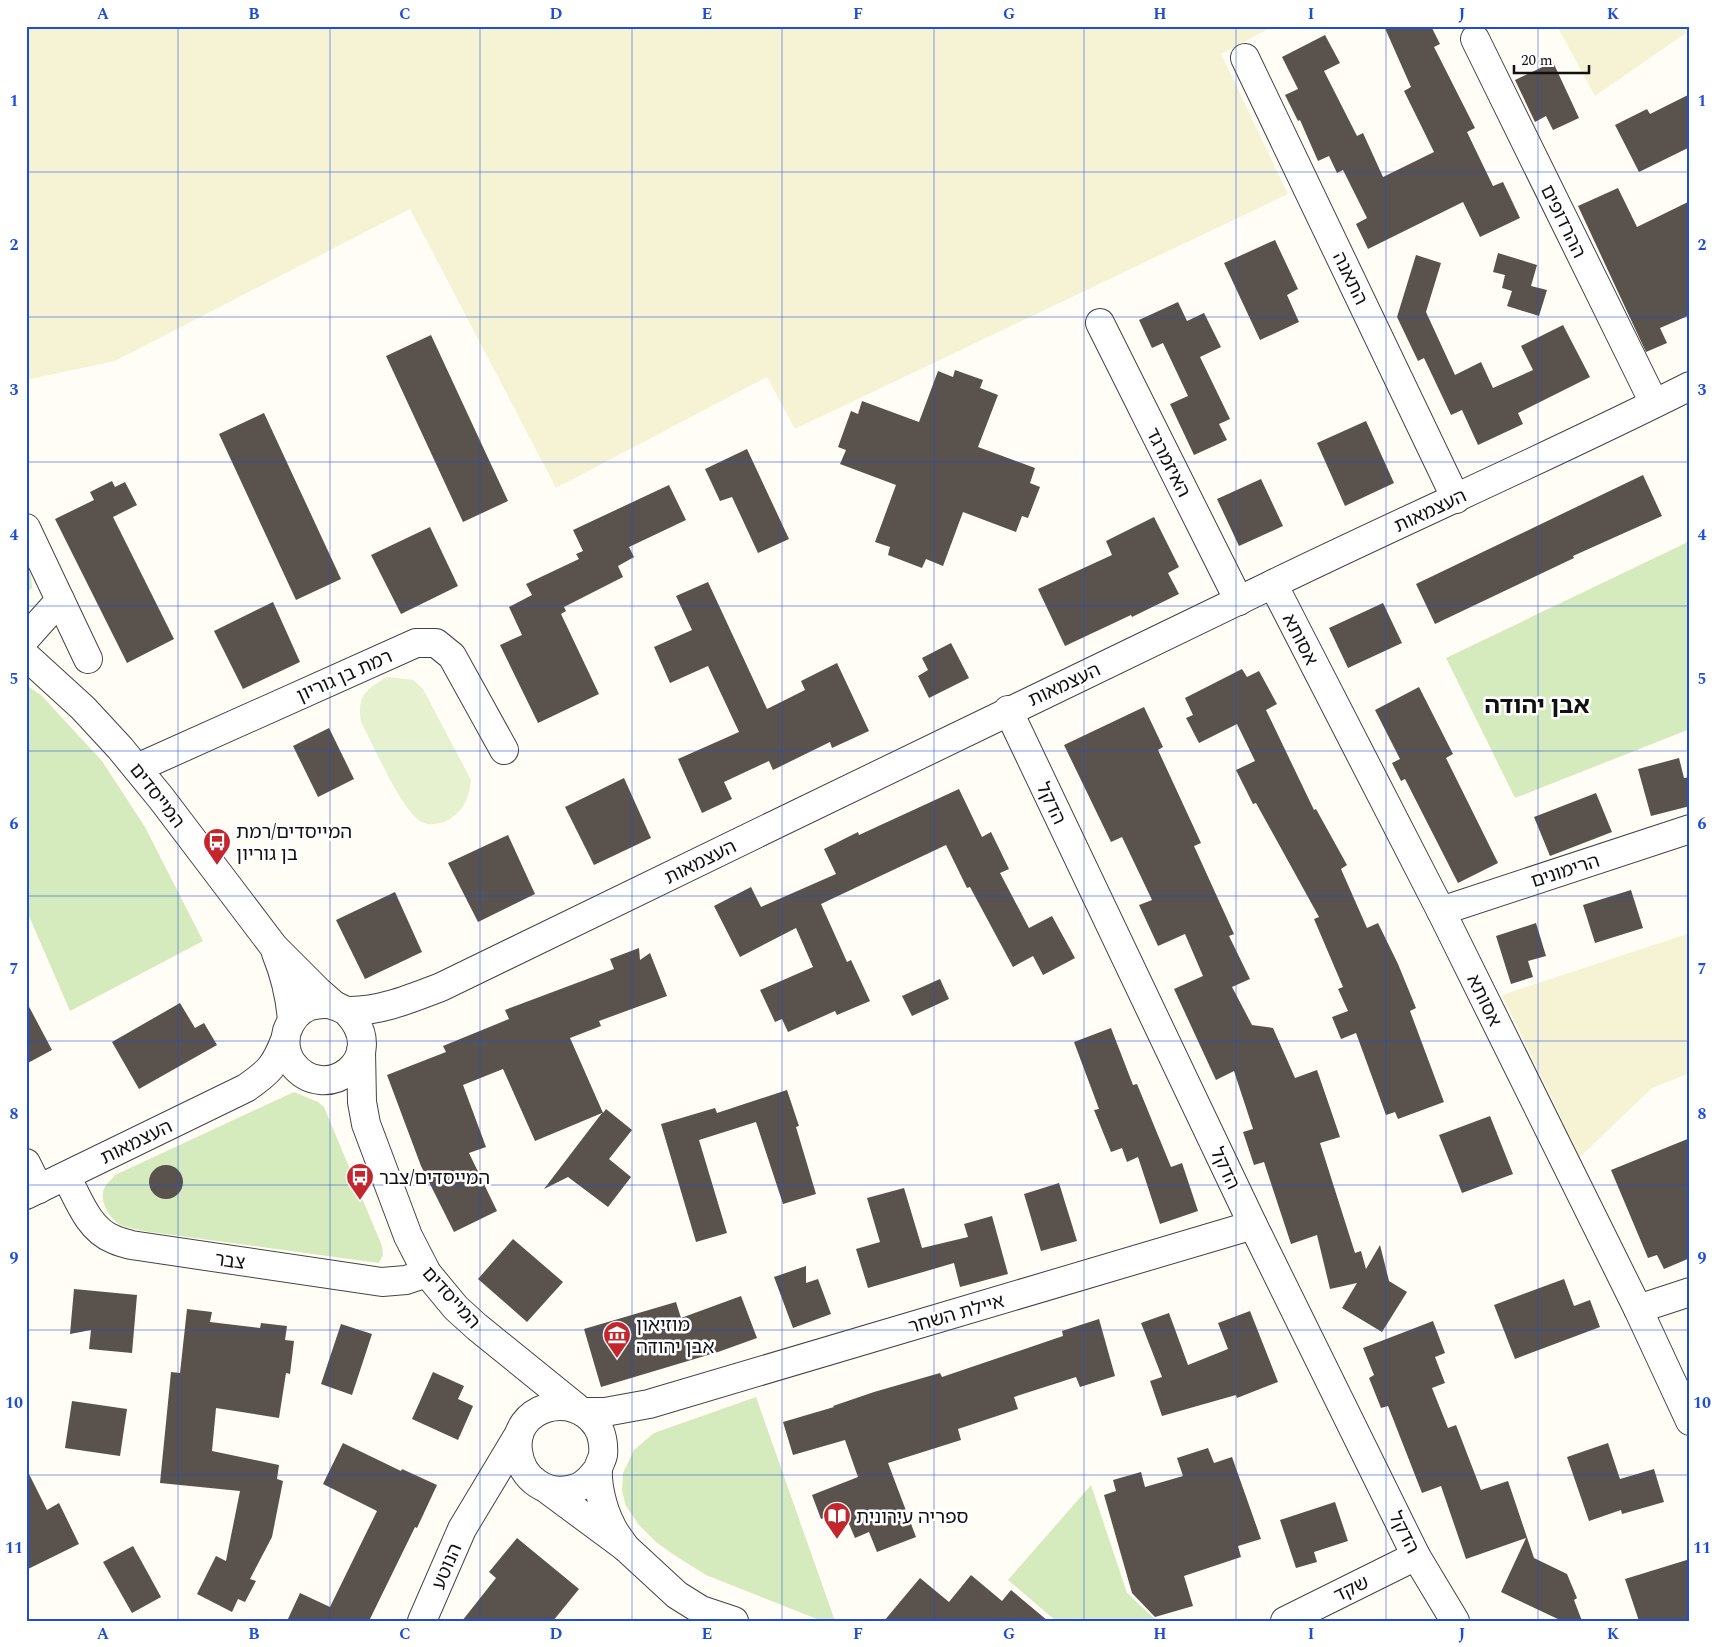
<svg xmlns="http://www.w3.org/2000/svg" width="1716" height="1647" font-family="Spectral,'Noto Sans Hebrew',serif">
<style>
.farmland{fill:#f6f3d4}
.green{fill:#d5ebbd}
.pitch{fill:#e6f2cf}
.building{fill:#5a524d}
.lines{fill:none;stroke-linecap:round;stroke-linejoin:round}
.minor-casing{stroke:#444;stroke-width:30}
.minor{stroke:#fff;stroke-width:28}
.grid{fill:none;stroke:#1d4ed8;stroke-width:1;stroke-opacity:0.55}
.labels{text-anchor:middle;stroke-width:5;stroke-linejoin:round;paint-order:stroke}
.street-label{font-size:19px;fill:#111;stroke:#fff}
.poi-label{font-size:19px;fill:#111;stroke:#fff;text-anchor:start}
.district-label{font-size:24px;font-weight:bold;fill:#111;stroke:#fff}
.neatline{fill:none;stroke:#1d4ed8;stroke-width:2}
.grid-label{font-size:16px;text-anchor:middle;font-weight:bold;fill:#1d4ed8}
</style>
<rect width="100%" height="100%" fill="#fffdf5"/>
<g class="farmland">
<polygon points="26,26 1274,26 1221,54 1288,194 795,429 767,377 556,488 410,209 115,361 26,380"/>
<polygon points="1557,26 1682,26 1686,33 1595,96"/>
<polygon points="1690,933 1690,1073 1652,1088 1580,1157 1502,995"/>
</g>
<g class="green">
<polygon points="1690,541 1690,729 1515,798 1446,658"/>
<polygon points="26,563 31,575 32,588 26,593"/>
<polygon points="26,685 41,695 102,761 145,827 203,941 70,1011 26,909"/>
<path d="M294,1092l24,10 6,5 58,139 1,9 -4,8 -229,-31c-8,-2 -18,-3 -27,-6 -12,-4 -26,-27 -18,-39 2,-4 7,-8 10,-12z"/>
<polygon points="756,1397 835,1621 822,1621 706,1575 674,1555 656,1542 639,1525 626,1506 622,1491 623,1473 634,1450 654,1433"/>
<polygon points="1091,1485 1127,1593 1157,1621 1056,1621 1008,1580"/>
</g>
<path class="pitch" d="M387,677l26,3 10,9 48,91c-2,17 -6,29 -21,39 -7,4 -18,7 -26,4 -20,-6 -52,-81 -63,-101 -4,-26 4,-32 26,-45z"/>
<g class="building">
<polygon points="1384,26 1431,26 1440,44 1434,47 1475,128 1467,132 1493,186 1503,182 1520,218 1480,237 1463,202 1368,249 1356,224 1367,218 1343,170 1337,173 1329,156 1318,161 1300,120 1298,121 1285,95 1298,89 1282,57 1325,35 1340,63 1324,71 1357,136 1363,133 1383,177 1434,152 1404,91 1411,87"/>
<polygon points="1553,62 1579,118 1553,130 1546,116 1535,122 1515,80"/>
<polygon points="1690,94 1690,147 1639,172 1615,125 1647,109 1650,114"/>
<polygon points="1618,188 1637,227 1690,201 1690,315 1660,328 1667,343 1646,352 1578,206"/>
<polygon points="1275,240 1298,289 1287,295 1299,322 1260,340 1224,263"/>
<polygon points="1498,253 1537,265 1531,286 1547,290 1539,316 1507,306 1512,291 1502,288 1505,275 1493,272"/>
<polygon points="1416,255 1441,263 1426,312 1455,375 1481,362 1493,388 1533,370 1521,346 1563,325 1590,377 1518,413 1523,424 1478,445 1462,410 1451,415 1424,358 1418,361 1397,317"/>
<polygon points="1178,302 1187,321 1204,313 1221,347 1200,357 1230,419 1219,424 1227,440 1194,455 1170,404 1188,396 1163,343 1152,348 1139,320"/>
<polygon points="431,335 508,501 463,522 386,356"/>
<polygon points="955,370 983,380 980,388 998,395 978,447 1035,468 1030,483 1040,487 1028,518 1022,516 1016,532 963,512 943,566 926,559 922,568 888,555 890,547 875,542 896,485 840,464 846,450 838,447 851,411 858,414 862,401 919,422 938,371 953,377"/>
<polygon points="264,413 341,579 296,600 219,434"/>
<polygon points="1366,421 1394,483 1345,506 1317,443"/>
<polygon points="747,449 789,539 758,553 732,497 720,501 705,469"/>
<polygon points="1643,475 1662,516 1573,556 1574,558 1435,624 1416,584"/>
<polygon points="1261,479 1283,526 1239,546 1217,499"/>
<polygon points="112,481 115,487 125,482 137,505 113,517 174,639 127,663 55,519 94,500 90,492"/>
<polygon points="669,485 686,520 629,547 634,557 618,566 623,577 564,607 566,611 561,614 599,694 538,723 500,645 522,635 509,607 532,595 526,584 579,559 576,554 583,551 573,530"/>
<polygon points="1154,517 1179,567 1168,573 1179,594 1132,617 1131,615 1065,646 1038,589 1112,555 1106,541"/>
<polygon points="430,527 458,586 401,614 371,555"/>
<polygon points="708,582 767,709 805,690 801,681 837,663 869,731 832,748 830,742 773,770 769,761 724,782 732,799 702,813 678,759 739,732 708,666 670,683 654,647 692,630 676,596"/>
<polygon points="273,602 300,662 243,689 214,631"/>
<polygon points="1383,603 1402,643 1348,668 1329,628"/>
<polygon points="951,643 969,678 929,698 918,676 928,670 922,658"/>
<polygon points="1242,669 1247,677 1259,671 1277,704 1266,710 1314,810 1316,809 1347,865 1341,869 1367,928 1378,923 1398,964 1416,1008 1410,1011 1444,1102 1398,1119 1395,1112 1386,1115 1356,1033 1341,1039 1332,1017 1348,1011 1338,989 1343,987 1314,919 1319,917 1256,803 1253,804 1236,770 1255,761 1237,724 1199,743 1186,718 1193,715 1185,698"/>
<polygon points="1419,687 1453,754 1446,758 1498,863 1458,883 1405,779 1401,781 1392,763 1400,759 1375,710"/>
<polygon points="1144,707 1163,747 1158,750 1201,843 1194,846 1234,934 1229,936 1250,979 1232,987 1252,1025 1273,1028 1295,1078 1317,1070 1340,1137 1320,1143 1355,1253 1361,1251 1366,1269 1380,1245 1389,1281 1407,1292 1382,1332 1342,1308 1357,1283 1330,1289 1317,1235 1291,1244 1264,1162 1254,1165 1243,1132 1253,1129 1234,1071 1216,1080 1174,989 1203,976 1185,934 1158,946 1139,905 1152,900 1122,837 1111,842 1064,745"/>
<polygon points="329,728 354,779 318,797 293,746"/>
<polygon points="1679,758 1684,778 1690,777 1690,806 1651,816 1638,769"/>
<polygon points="624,778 651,838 594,865 565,807"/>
<polygon points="959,789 982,837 991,832 1009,869 1000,873 1029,928 1052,916 1075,958 1043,975 1033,956 1013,967 970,887 967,888 946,845 821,904 847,962 851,960 870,1001 837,1015 835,1011 788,1032 782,1019 775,1022 760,990 813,967 796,928 740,957 714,906 751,887 761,907 836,874 824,849 858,832 859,835"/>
<polygon points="1596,793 1612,832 1550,856 1534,817"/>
<polygon points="508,835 535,894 478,922 448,863"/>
<polygon points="1631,890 1643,928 1595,943 1583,905"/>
<polygon points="395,892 422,952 365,979 336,920"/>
<polygon points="1536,923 1546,956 1528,961 1533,977 1511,984 1496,936"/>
<polygon points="639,948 640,960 650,953 667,996 599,1021 601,1026 570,1038 603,1113 606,1109 632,1130 609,1159 631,1177 608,1207 568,1177 544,1189 602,1113 535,1141 503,1069 463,1085 486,1147 469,1153 497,1211 454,1232 421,1166 387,1075 446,1052 443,1046 509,1019 505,1010 614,969 610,959"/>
<polygon points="940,979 949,999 912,1016 902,996"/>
<polygon points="26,1001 52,1050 26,1064"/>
<polygon points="180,1003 195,1028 204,1023 217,1045 139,1089 112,1042"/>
<polygon points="1111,1028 1133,1085 1137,1084 1171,1167 1182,1163 1198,1211 1160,1224 1138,1157 1127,1162 1122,1148 1111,1152 1094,1110 1099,1109 1074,1042"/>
<polygon points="787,1090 799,1126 796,1127 816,1194 783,1204 756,1122 699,1140 727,1233 696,1242 661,1124 715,1108 717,1113"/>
<polygon points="1490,1116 1513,1174 1462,1193 1439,1135"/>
<polygon points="1690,1138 1690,1258 1664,1269 1657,1255 1648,1258 1611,1170"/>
<circle cx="166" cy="1182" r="17"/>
<polygon points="1059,1183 1077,1241 1041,1251 1024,1194"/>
<polygon points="904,1188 922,1248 968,1237 964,1224 992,1216 1008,1274 960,1287 954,1263 868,1288 856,1249 880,1242 867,1198"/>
<polygon points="513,1239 563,1282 527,1322 478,1279"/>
<polygon points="806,1266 806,1283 818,1279 831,1314 793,1328 774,1277"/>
<polygon points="1564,1279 1574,1306 1590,1300 1600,1327 1515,1359 1494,1305"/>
<polygon points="74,1289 137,1295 132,1353 89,1349 91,1330 70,1334"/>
<polygon points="741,1296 757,1338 718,1352 601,1387 584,1329 676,1302 681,1318"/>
<polygon points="187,1309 212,1312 210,1322 260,1328 261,1323 287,1326 285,1340 294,1341 290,1374 286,1373 279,1418 216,1408 212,1451 279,1465 277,1479 283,1481 272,1537 250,1579 256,1581 245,1602 238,1599 232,1612 197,1594 216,1556 226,1561 240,1491 160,1483 171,1372 180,1373"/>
<polygon points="1250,1311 1278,1382 1237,1398 1236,1395 1162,1416 1150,1381 1162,1377 1141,1323 1169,1313 1188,1365 1228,1349 1218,1323"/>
<polygon points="1099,1319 1115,1376 1080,1387 1076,1377 1014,1397 1018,1409 958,1429 961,1440 888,1463 916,1537 877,1552 869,1532 855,1538 843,1510 821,1519 812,1495 858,1477 845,1440 793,1455 783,1422 834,1407 833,1406 874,1392 940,1373 942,1377 1063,1336 1062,1331"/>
<polygon points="1433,1321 1445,1353 1435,1357 1445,1383 1432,1388 1448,1428 1456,1425 1481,1490 1508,1481 1534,1558 1567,1574 1577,1598 1574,1600 1582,1621 1562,1621 1501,1592 1526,1538 1466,1559 1441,1486 1422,1493 1388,1406 1381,1408 1369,1378 1374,1375 1363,1348"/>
<polygon points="341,1324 372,1334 352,1395 321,1384"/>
<polygon points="433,1372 464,1386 458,1399 473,1406 458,1440 412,1419"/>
<polygon points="72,1401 127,1409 120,1456 65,1448"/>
<polygon points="343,1443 401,1471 402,1469 437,1485 417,1528 415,1527 369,1621 287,1621 300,1593 330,1607 377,1511 323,1484"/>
<polygon points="1608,1443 1620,1479 1654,1469 1664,1502 1622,1514 1621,1510 1589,1521 1567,1457"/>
<polygon points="1208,1448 1214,1463 1232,1457 1261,1539 1238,1546 1241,1557 1184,1576 1193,1606 1155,1617 1132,1593 1104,1495 1116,1491 1113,1480 1141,1472 1145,1487 1183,1476 1177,1458"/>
<polygon points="26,1468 47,1510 59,1503 79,1544 26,1570"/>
<polygon points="1335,1502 1348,1541 1314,1552 1317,1562 1296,1568 1280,1520"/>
<polygon points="517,1538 579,1589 553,1621 462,1621 496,1578 489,1572"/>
<polygon points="133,1546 161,1597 132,1613 103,1562"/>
<polygon points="1690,1559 1690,1621 1639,1621 1625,1579"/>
<polygon points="971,1575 1002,1601 1011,1590 1048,1621 884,1621 920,1578 949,1602"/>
</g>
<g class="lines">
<defs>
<g id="minor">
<polyline points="1475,39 1654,403"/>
<polyline points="1245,58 1456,499"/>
<polyline points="1100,323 1239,601"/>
<polyline points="26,528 88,659"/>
<polyline points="1273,584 1441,911 1638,1309 1690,1421"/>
<polyline points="26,638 60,600"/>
<polyline points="26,656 83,708 120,748 161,798 274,947 318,991 335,1006"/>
<polyline points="1008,710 1253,1225 1416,1556 1455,1621"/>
<polyline points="137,768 416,643 436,643 452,656 504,750"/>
<polyline points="1441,911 1690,829"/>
<path d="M276,953c9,22 14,43 16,67"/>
<path d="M347,1012c45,46 -23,95 -55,51 -6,-9 -8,-21 -5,-32 4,-11 12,-21 23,-25 8,-2 18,-3 26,0 5,2 8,5 14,5 32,0 62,-13 91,-24 278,-135 555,-270 834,-404 138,-67 278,-128 415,-197"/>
<polyline points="361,1051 362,1102 366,1124 408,1236 427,1273 456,1308 477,1327 577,1408"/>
<polyline points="26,1163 39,1189"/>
<path d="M66,1176c12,22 22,53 47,63 6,3 12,4 18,6l251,37 24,-2 21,-7"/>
<path d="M26,1195l220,-107c23,-16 29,-22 39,-48"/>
<polyline points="1638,1309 1690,1292"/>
<polyline points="583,1412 605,1412 649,1404 1253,1225"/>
<path d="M598,1469c-6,8 -12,16 -22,19 -28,10 -55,-9 -58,-37 -6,-44 55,-62 79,-25 5,7 7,19 6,29 -1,5 -4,9 -5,14 -1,17 5,41 13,56 3,8 10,15 14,22"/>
<polyline points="548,1490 625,1547 677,1595 701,1610 734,1621"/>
<polyline points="422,1621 462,1529 519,1434"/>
<polyline points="1285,1621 1416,1556"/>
</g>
</defs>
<use href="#minor" class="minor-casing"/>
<use href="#minor" class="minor"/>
</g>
<path class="grid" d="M178,26v1595M330,26v1595M480,26v1595M632,26v1595M782,26v1595M934,26v1595M1084,26v1595M1236,26v1595M1386,26v1595M1538,26v1595M26,172h1664M26,317h1664M26,462h1664M26,606h1664M26,751h1664M26,896h1664M26,1041h1664M26,1185h1664M26,1330h1664M26,1475h1664"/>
<defs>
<symbol id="bus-pin" viewBox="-11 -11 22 30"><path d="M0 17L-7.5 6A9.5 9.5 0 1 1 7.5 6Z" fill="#c4262e" stroke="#fff"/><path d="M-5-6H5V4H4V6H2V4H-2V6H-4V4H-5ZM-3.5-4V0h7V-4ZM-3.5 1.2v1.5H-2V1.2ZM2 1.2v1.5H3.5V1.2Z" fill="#fff"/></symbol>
<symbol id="museum-pin" viewBox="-11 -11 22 30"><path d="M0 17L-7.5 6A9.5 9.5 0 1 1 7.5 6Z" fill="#c4262e" stroke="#fff"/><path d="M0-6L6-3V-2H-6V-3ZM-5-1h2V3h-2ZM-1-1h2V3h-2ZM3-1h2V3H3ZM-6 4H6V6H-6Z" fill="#fff"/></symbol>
<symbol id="library-pin" viewBox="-11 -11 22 30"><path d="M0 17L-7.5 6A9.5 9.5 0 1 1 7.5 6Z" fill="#c4262e" stroke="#fff"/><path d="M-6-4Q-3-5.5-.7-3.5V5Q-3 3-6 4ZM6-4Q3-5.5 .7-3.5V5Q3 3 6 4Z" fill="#fff"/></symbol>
</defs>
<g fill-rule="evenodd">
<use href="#bus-pin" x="201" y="826" width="32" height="43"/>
<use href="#bus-pin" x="344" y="1161" width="32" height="43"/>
<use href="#museum-pin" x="601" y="1319" width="32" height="43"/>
<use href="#library-pin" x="821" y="1500" width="32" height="43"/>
</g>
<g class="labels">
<g class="street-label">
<text transform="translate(1564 221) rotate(64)" y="7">ההרדופים</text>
<text transform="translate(1351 278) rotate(64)" y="7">התאנה</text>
<text transform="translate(1169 462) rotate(63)" y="7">האיזמרגד</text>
<text transform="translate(1430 510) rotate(-25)" y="7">העצמאות</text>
<text transform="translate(1301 639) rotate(63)" y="7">אסותא</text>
<text transform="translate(344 675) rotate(-24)" y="7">רמת בן גוריון</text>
<text transform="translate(1064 684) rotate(-25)" y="7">העצמאות</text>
<text transform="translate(158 795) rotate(52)" y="7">המייסדים</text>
<text transform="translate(1052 803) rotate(65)" y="7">הדקל</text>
<text transform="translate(700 861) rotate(-26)" y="7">העצמאות</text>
<text transform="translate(1565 870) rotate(-18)" y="7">הרימונים</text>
<text transform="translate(1485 1000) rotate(64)" y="7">אסותא</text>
<text transform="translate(136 1141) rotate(-26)" y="7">העצמאות</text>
<text transform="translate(1226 1168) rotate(65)" y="7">הדקל</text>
<text transform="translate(230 1260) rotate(8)" y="7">צבר</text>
<text transform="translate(452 1297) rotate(48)" y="7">המייסדים</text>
<text transform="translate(956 1313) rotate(-16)" y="7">איילת השחר</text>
<text transform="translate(1405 1532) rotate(63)" y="7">הדקל</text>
<text transform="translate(446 1566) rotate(-67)" y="7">הנוטע</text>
<text transform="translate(1351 1588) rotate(-26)" y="7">שקד</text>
</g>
<g class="poi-label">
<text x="236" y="838">המייסדים/רמת<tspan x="236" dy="22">בן גוריון</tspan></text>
<text x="379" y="1184">המייסדים/צבר</text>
<text x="636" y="1331">מוזיאון<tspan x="636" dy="22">אבן יהודה</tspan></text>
<text x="856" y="1523">ספריה עירונית</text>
</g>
<g class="district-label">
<text x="1537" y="713">אבן יהודה</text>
</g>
</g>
<rect width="1716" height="1647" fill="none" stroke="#ffffff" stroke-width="55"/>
<path d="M1514 65v8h75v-8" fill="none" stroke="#111111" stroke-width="2.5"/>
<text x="1521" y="65" font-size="15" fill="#111111" stroke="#ffffff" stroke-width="4" paint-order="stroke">20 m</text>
<rect x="28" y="28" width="1660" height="1592" class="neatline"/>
<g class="grid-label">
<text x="103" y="19">A</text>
<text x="254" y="19">B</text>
<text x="405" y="19">C</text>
<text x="556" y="19">D</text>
<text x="707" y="19">E</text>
<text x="858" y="19">F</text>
<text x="1009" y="19">G</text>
<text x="1160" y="19">H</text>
<text x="1311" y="19">I</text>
<text x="1462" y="19">J</text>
<text x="1613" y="19">K</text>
<text x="14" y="106">1</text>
<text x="1702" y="106">1</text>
<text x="14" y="250">2</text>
<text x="1702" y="250">2</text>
<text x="14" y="395">3</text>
<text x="1702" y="395">3</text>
<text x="14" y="540">4</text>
<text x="1702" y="540">4</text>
<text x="14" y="684">5</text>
<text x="1702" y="684">5</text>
<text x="14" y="829">6</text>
<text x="1702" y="829">6</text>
<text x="14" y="974">7</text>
<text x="1702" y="974">7</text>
<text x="14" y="1119">8</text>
<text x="1702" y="1119">8</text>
<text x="14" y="1263">9</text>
<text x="1702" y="1263">9</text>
<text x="14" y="1408">10</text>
<text x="1702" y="1408">10</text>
<text x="14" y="1553">11</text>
<text x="1702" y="1553">11</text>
<text x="103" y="1639">A</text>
<text x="254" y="1639">B</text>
<text x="405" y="1639">C</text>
<text x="556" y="1639">D</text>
<text x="707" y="1639">E</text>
<text x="858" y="1639">F</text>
<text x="1009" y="1639">G</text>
<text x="1160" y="1639">H</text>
<text x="1311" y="1639">I</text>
<text x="1462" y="1639">J</text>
<text x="1613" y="1639">K</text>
</g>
</svg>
